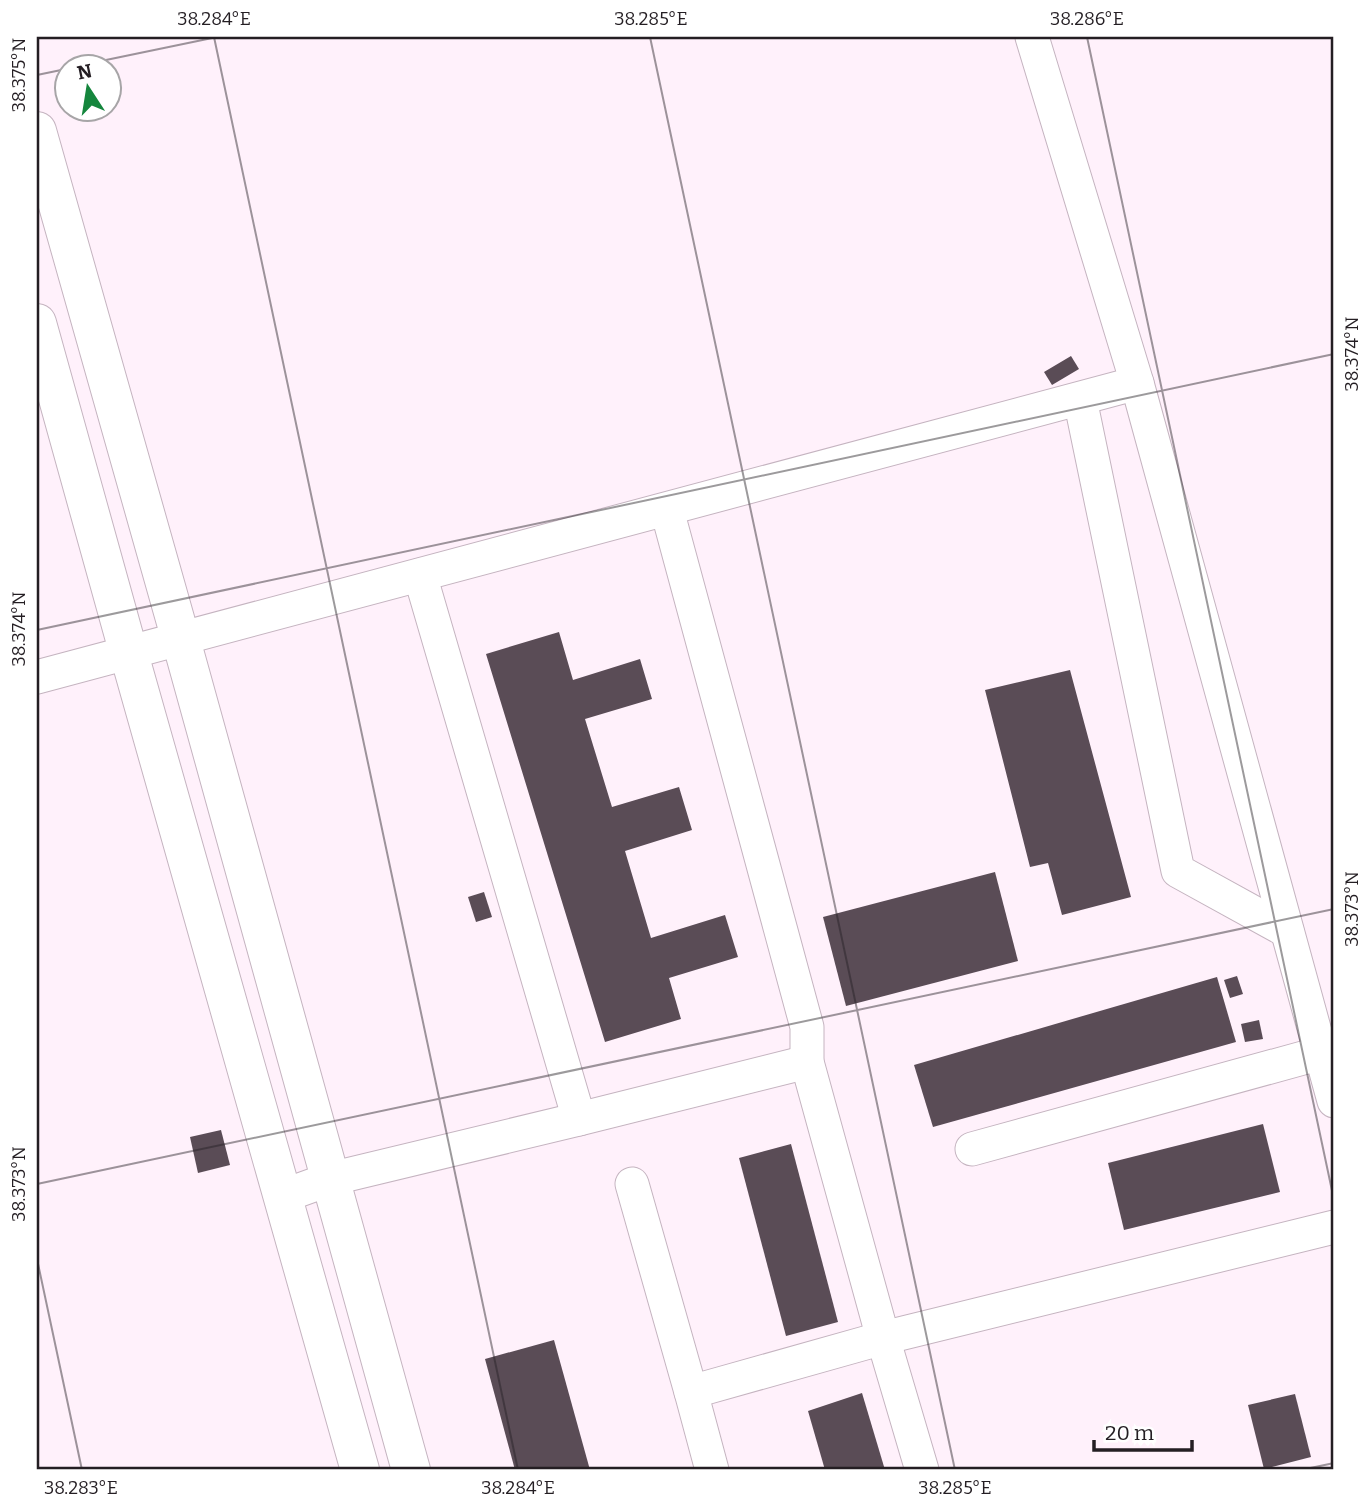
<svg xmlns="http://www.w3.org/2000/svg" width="1371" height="1507" font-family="Bitter,serif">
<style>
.building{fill:#5a4c56}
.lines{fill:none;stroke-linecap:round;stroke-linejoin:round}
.minor-casing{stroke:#c5b4c0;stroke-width:35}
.tertiary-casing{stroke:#c5b4c0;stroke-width:40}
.minor{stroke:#fff;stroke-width:33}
.tertiary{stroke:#fff;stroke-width:38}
.ticks{fill:none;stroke:#241e23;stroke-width:2;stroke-opacity:0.45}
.neatline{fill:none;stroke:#241e23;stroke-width:2.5}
.ticks-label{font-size:18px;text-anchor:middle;fill:#241e23}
</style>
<rect width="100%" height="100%" fill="#fff1fb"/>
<g class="building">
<polygon points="1071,356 1079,369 1052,385 1044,372"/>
<polygon points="559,632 573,680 640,659 652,699 585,719 612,807 679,787 692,830 625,851 651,938 725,915 738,957 669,978 681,1019 605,1042 486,654"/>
<polygon points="1070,670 1131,897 1062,915 1048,863 1030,867 985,690"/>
<polygon points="995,872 1018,961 846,1006 823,917"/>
<polygon points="484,892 492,917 476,922 468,897"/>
<polygon points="1237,976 1243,994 1230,998 1224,980"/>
<polygon points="1217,977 1236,1042 933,1127 914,1065"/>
<polygon points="1259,1020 1263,1039 1245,1042 1241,1024"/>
<polygon points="1263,1124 1280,1192 1124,1230 1108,1163"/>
<polygon points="221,1130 230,1165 198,1173 190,1137"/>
<polygon points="791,1144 838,1322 786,1336 739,1158"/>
<polygon points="554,1340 590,1470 515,1470 485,1359"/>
<polygon points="862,1393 885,1470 825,1470 808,1411"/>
<polygon points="1295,1394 1311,1457 1264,1469 1248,1405"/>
</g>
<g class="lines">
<defs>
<g id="minor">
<polyline points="1032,37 1137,383 1334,1101"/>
<polyline points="1080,399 1178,871 1287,931"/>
<polyline points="667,510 807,1027 807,1062 883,1338 922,1470"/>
<polyline points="420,575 579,1119"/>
<polyline points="37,677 1137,383"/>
<polyline points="972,1149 1321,1053"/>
<polyline points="632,1184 691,1392 712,1470"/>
<polyline points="283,1196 330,1179 579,1119 807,1062"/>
<polyline points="691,1392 883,1338 1334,1227"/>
</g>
<g id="tertiary">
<polyline points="37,131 181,640 411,1470"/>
<polyline points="37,323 129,654 360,1470"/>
</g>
</defs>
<use href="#minor" class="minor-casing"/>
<use href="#tertiary" class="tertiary-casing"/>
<use href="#minor" class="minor"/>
<use href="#tertiary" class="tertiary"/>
</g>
<path class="ticks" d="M214,37l304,1433M650,37l305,1433M1087,37l247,1163M77,66l140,-29M37,75l29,-6M37,630l1297,-276M37,1184l1297,-275M37,1259l45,211M1301,1470l33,-7"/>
<rect width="1371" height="1507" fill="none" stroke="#ffffff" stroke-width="77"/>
<g transform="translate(88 88) rotate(348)"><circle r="33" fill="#ffffff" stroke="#a7a5a7" stroke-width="2"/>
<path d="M0-5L12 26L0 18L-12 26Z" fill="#15863d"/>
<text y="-10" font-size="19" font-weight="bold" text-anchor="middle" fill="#241e23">N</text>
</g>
<path d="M1094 1440v10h98v-10" fill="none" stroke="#241e23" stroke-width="3.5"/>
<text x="1105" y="1440" font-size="21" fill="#241e23" stroke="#ffffff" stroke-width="5" paint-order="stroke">20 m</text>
<rect x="38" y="38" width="1294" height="1430" class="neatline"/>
<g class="ticks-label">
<text x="214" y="25">38.284°E</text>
<text x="651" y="25">38.285°E</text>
<text x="1087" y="25">38.286°E</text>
<text transform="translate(19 75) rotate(-90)" y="6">38.375°N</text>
<text transform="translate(1352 354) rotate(-90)" y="6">38.374°N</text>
<text transform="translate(19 629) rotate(-90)" y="6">38.374°N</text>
<text transform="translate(1352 909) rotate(-90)" y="6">38.373°N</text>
<text transform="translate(19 1184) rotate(-90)" y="6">38.373°N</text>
<text x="81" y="1494">38.283°E</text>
<text x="518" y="1494">38.284°E</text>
<text x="955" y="1494">38.285°E</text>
</g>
</svg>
